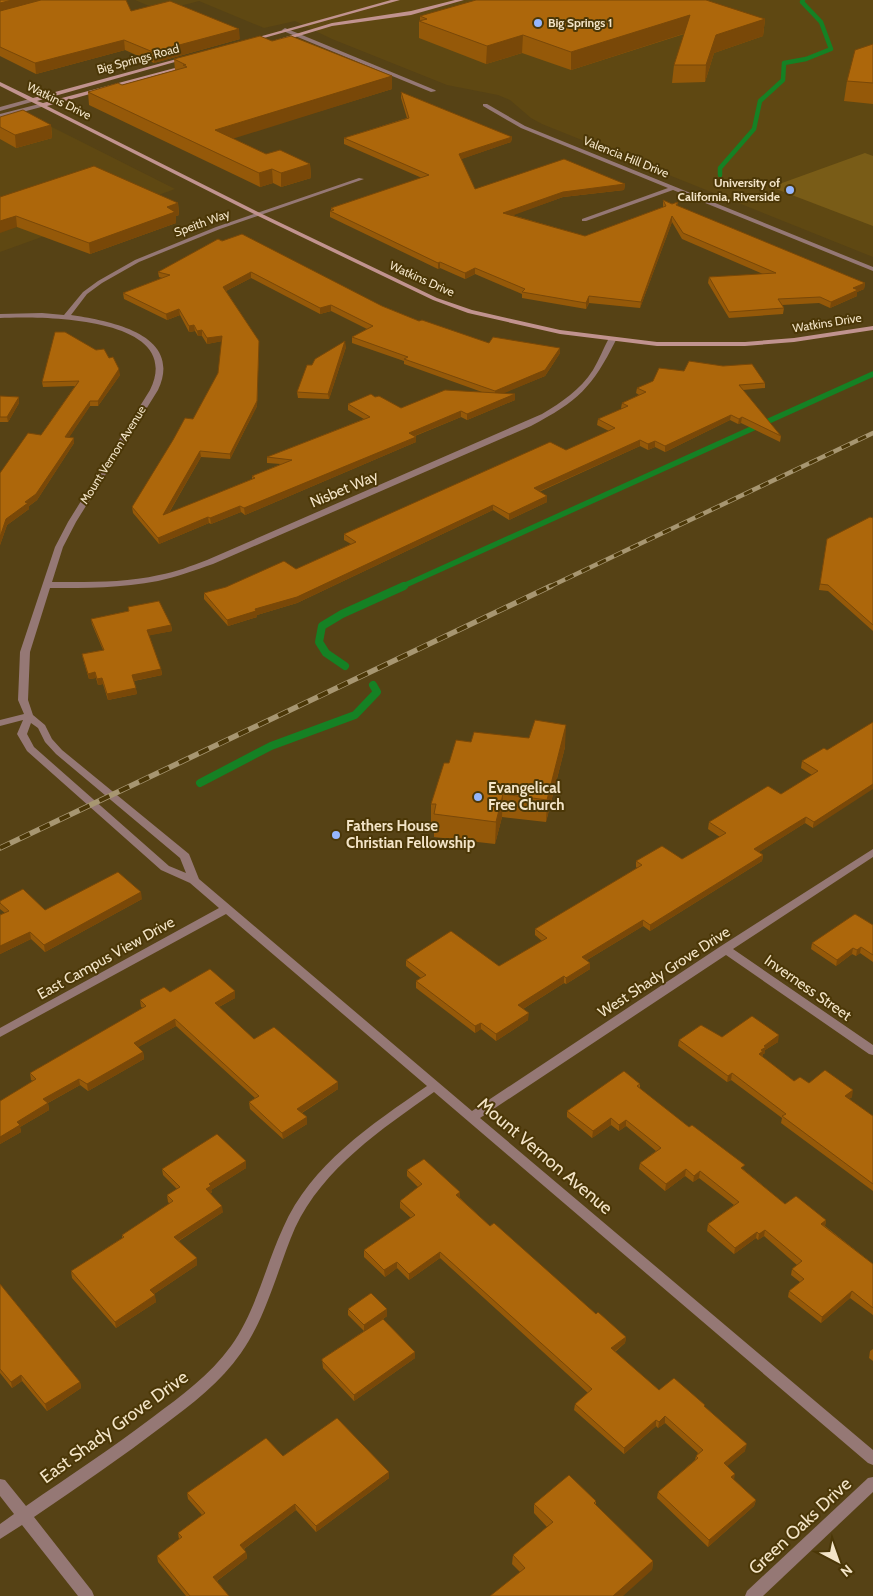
<svg xmlns="http://www.w3.org/2000/svg" width="873" height="1596" font-family="Cabin,sans-serif">
<style>
.built{fill:#5f4812}
.green{fill:#795c17}
.lines{fill:none;stroke-linecap:round;stroke-linejoin:round}
.stream-far2{stroke:#158124;stroke-width:4.5}
.stream-far1{stroke:#158124;stroke-width:5.5}
.stream{stroke:#158124;stroke-width:8}
.street{fill:#957875;fill-rule:evenodd}
.secondary{fill:#c1938f;fill-rule:evenodd}
.rail-far1-casing{stroke:#a79671;stroke-width:4.5}
.rail-casing{stroke:#a79671;stroke-width:5.5}
.rail-far1{stroke:#4b3707;stroke-width:3;stroke-dasharray:9;stroke-linecap:butt}
.rail{stroke:#4b3707;stroke-width:4;stroke-dasharray:11;stroke-linecap:butt}
.wall{fill:#955909;fill-rule:evenodd}
.shaded-wall{fill:#794808}
.building{fill:#ad670b;stroke:#794808}
.poi-dot{fill:#95b6fd;stroke:#4b3707;stroke-width:2}
.labels{text-anchor:middle;stroke-width:4;stroke-linejoin:round;paint-order:stroke}
.far-poi-label{font-size:12px;font-weight:bold;fill:#f3e4c7;stroke:#4b3707;text-anchor:start}
.far-street-label{font-size:12px;fill:#f3e4c7;stroke:#4b3707}
.street-label{font-size:15px;fill:#f3e4c7;stroke:#4b3707}
.poi-label{font-size:15px;font-weight:bold;fill:#f3e4c7;stroke:#4b3707;text-anchor:start}
.near-street-label{font-size:18px;fill:#f3e4c7;stroke:#4b3707}
</style>
<rect width="100%" height="100%" fill="#564215"/>
<g class="built">
<polygon points="135,0 873,0 873,257 542,124 531,118 510,100 498,95 447,85 332,39 295,21 264,28 199,1 161,11"/>
<polygon points="40,121 175,189 0,252 0,124"/>
</g>
<polygon class="green" points="865,153 873,156 873,226 771,187"/>
<g class="lines">
<polyline class="stream-far2" points="720,175 720,168 754,129 760,101 783,80 784,63 806,59 831,49 821,22 802,2 803,0"/>
<polyline class="stream-far1" points="401,587 873,374"/>
<g class="stream">
<polyline points="345,666 326,653 319,642 322,626 342,614 404,586"/>
<polyline points="200,783 271,746 355,715 377,692 373,685"/>
</g>
<g class="street">
<polygon points="285,28 435,90 436,91 431,92 283,31 282,30"/>
<polygon points="33,98 36,100 35,101 0,111 0,107"/>
<polygon points="43,103 45,104 45,106 0,118 0,114"/>
<polygon points="483,104 487,104 525,126 873,267 873,271 673,190 586,221 582,221 582,219 668,188 521,128 483,106"/>
<path d="M359,178l5,1 -144,50 -81,33 -37,21 -15,11 -16,21c39,6 113,19 87,75l-82,132 -13,25 -11,35c36,0 72,1 107,-7 17,-3 32,-9 48,-15l335,-146c20,-12 38,-24 51,-44 6,-10 10,-21 16,-32h6l1,2c-24,48 -38,61 -85,86l-318,138c-18,6 -36,13 -55,17 -36,7 -72,7 -108,7l-20,64 -2,48 5,15 12,10 7,14 10,11 127,104 10,25 273,232 249,-165 152,-97v8l-140,92 140,96v10l-4,-1 -143,-99 -246,163 393,332v15l-5,-2 -434,-371c-52,37 -111,76 -139,136 -18,42 -28,88 -54,125 -20,29 -49,51 -77,72 -42,32 -86,62 -130,92l58,74 2,5h-16l-56,-71 -22,14v-15l14,-10 -14,-18v-17l5,1 21,26c42,-29 86,-58 127,-89 28,-21 57,-42 78,-71 25,-35 34,-79 52,-118 28,-64 88,-103 144,-142l-201,-172 -226,123v-9l219,-120 -29,-25 -29,-13 -134,-119 -10,-17 6,-14 -23,6v-6l24,-6 -6,-14 2,-48 35,-105 13,-25 82,-132c36,-74 -109,-74 -150,-72v-4l42,-1 22,2 19,-23 15,-11 37,-21 81,-33zM31,723l7,5 7,14 11,12 124,104 6,15 -17,-7 -135,-119 -7,-13z"/>
<polygon points="873,1477 873,1492 763,1596 745,1596 747,1591 868,1478"/>
</g>
<g class="secondary">
<polygon points="391,0 400,0 253,41 248,40"/>
<polygon points="455,0 464,0 411,15 332,26 279,42 276,40 332,23 411,11"/>
<polygon points="184,57 189,58 37,101 43,103 190,64 190,66 47,106 260,213 437,298 472,310 560,330 657,342 745,342 794,338 873,326 873,330 794,342 745,346 657,346 560,334 468,313 433,300 256,215 0,86 0,82 33,98"/>
</g>
<defs>
<polyline id="rail-far1" points="549,587 873,433"/>
<polyline id="rail" points="0,848 551,586"/>
</defs>
<use href="#rail-far1" class="rail-far1-casing"/>
<use href="#rail" class="rail-casing"/>
<use href="#rail-far1" class="rail-far1"/>
<use href="#rail" class="rail"/>
</g>
<g class="wall">
<polygon points="0,0 131,11 240,39 154,63 125,50 36,74 0,56"/>
<polygon points="420,16 765,19 763,36 714,53 705,82 672,83 674,65 684,34 571,70 522,53 486,64 419,38 419,21 420,21"/>
<polygon points="873,44 873,104 844,101 847,81"/>
<polygon points="174,59 392,89 232,138 266,154 310,164 311,178 281,187 273,183 260,187 89,105 88,92 122,85 175,71"/>
<polygon points="401,92 512,137 511,142 461,159 475,189 625,184 624,190 563,197 512,215 585,236 663,207 663,200 672,204 678,202 677,206 865,283 864,289 857,292 857,296 830,308 819,303 782,305 784,308 783,314 729,318 708,283 709,277 763,274 682,239 672,222 640,308 589,303 586,309 522,298 522,294 475,274 465,279 440,268 438,269 330,217 330,211 331,211 331,208 422,178 344,144 344,138 407,118 401,98"/>
<polygon points="0,117 51,125 52,138 16,148 0,139"/>
<polygon points="0,197 178,203 179,215 176,216 176,223 90,254 17,227"/>
<path d="M218,239l201,82 70,22 71,10 -15,23 -42,17 12,7 -48,20 -6,-3 -46,19 1,1v5l-171,73 -4,-3 -30,12 -2,-1 -50,21 -26,-31 -1,-6 61,-88 25,-46 4,-32 -15,3 -5,-8h-4l-3,-5 -6,1 -9,-17 -13,5 -43,-21 -1,-6 39,-15 -3,-1 -1,-5zM251,278l69,36 11,-3 36,18 -15,8v6l52,18v3l78,28 -81,16 -26,-11 -27,7v6l16,9 -97,38v6l14,1 -29,12v3l-83,34 32,-56 29,2 27,-53 2,-65 -33,-50z"/>
<polygon points="346,347 329,399 298,398 297,392 312,365"/>
<polygon points="109,358 120,375 98,406 90,406 69,437 74,438 74,443 37,500 29,506 29,509 7,525 0,545 0,473 41,435 75,386 43,387 42,382"/>
<polygon points="765,383 765,388 743,390 781,436 780,442 741,423 738,424 730,420 665,452 655,447 648,450 640,446 539,492 547,496 547,502 509,520 493,510 297,603 257,615 257,617 228,626 204,599 204,593 296,569 351,544 344,540 344,534 566,450 609,431 597,425 598,419 622,409 621,408 622,403 639,395 636,393 637,388"/>
<polygon points="0,396 19,397 19,403 8,422 0,422"/>
<polygon points="873,518 873,631 828,591 819,590 827,539"/>
<polygon points="128,607 171,625 172,631 149,635 161,669 162,675 134,681 137,694 108,700 103,684 98,685 96,678 89,679 83,659 82,654 103,650 92,624 91,619 128,611"/>
<polygon points="471,742 565,747 546,822 502,817 495,844 434,837 434,826 431,826 431,804 449,763"/>
<polygon points="827,750 813,828 805,823 759,852 763,855 762,861 650,931 643,926 587,960 590,969 566,984 564,983 523,1009 528,1020 496,1041 481,1029 475,1033 416,988 416,981 421,978 406,966 406,960 499,966 542,941 535,935 535,929 637,868 636,867 636,861 682,859 720,837 708,829 709,822 781,794 812,775 801,768 802,761"/>
<polygon points="142,899 45,952 31,939 0,954 0,915 5,913 0,909 0,901 45,910"/>
<polygon points="873,925 873,962 860,953 856,956 852,954 836,966 811,949 812,943"/>
<polygon points="170,992 235,998 219,1007 254,1039 338,1089 302,1113 307,1117 307,1124 283,1139 250,1109 249,1102 255,1098 176,1026 138,1047 143,1052 144,1059 88,1091 80,1085 48,1103 49,1110 20,1127 21,1132 0,1144 0,1101 33,1081 31,1080 30,1073 143,1008 141,1007 140,1000"/>
<polygon points="722,1037 778,1042 765,1050 765,1053 763,1054 762,1057 794,1081 809,1083 852,1097 849,1099 873,1116 873,1191 781,1123 782,1118 731,1080 727,1082 678,1046 679,1040"/>
<polygon points="640,1084 640,1089 744,1170 785,1204 826,1220 825,1226 873,1264 873,1315 850,1298 821,1323 788,1297 789,1291 800,1282 791,1275 792,1269 797,1265 764,1236 758,1240 756,1238 734,1254 707,1231 708,1224 734,1205 699,1178 693,1182 685,1176 665,1191 639,1169 640,1163 656,1151 626,1126 619,1131 611,1125 592,1138 567,1117 567,1111"/>
<polygon points="246,1168 211,1190 212,1192 210,1194 223,1212 179,1241 197,1265 154,1294 156,1302 116,1328 72,1278 71,1271 122,1238 122,1235 170,1204 168,1202 167,1195 177,1189 163,1175 162,1169"/>
<polygon points="407,1170 460,1198 490,1226 596,1314 626,1337 625,1343 615,1352 659,1390 705,1407 745,1451 727,1466 734,1480 756,1500 754,1506 708,1547 657,1498 658,1492 695,1460 696,1456 698,1453 665,1423 658,1428 656,1426 624,1454 574,1410 575,1404 588,1393 440,1258 409,1280 397,1268 385,1277 364,1257 364,1250 411,1218 400,1208 400,1201 418,1187 407,1176"/>
<polygon points="0,1284 80,1382 81,1388 47,1411 22,1381 12,1388 0,1373"/>
<polygon points="348,1309 387,1316 383,1319 415,1352 415,1358 354,1401 323,1368 322,1359 364,1331 348,1315"/>
<polygon points="873,1349 873,1361 869,1358 870,1351"/>
<polygon points="283,1456 389,1478 316,1532 296,1510 244,1549 246,1552 247,1558 217,1581 229,1596 186,1596 158,1562 157,1556 179,1539 178,1533 202,1515 188,1499 187,1493"/>
<polygon points="596,1501 596,1505 653,1561 652,1570 520,1572 512,1564 513,1555 547,1527 534,1513 534,1504"/>
</g>
<g class="shaded-wall">
<polygon points="12,0 49,0 0,13 0,3"/>
<polygon points="690,15 689,32 571,70 571,52"/>
<polygon points="765,19 763,36 714,53 705,82 706,65 716,35"/>
<polygon points="239,29 240,39 154,63 153,52"/>
<polygon points="523,35 522,53 486,64 487,46"/>
<polygon points="124,40 125,50 36,74 35,63"/>
<polygon points="392,76 392,89 216,144 215,130"/>
<polygon points="51,125 52,138 16,148 15,135"/>
<polygon points="512,137 511,142 459,160 459,154"/>
<polygon points="310,164 311,178 281,187 281,173"/>
<polygon points="272,169 273,183 260,187 259,173"/>
<polygon points="625,184 624,190 563,197 503,219 503,213 563,192"/>
<polygon points="178,203 179,215 176,216 176,223 90,254 89,243 167,207"/>
<polygon points="16,216 17,227 0,233 0,221"/>
<polygon points="672,216 672,222 640,308 641,302"/>
<polygon points="440,262 440,268 438,269 438,263"/>
<polygon points="475,268 475,274 465,279 465,273"/>
<polygon points="251,272 251,278 224,292 223,287"/>
<polygon points="865,283 864,289 857,292 857,296 830,308 831,302 853,288"/>
<polygon points="589,296 589,303 586,309 586,303"/>
<polygon points="331,305 331,311 320,314 320,308"/>
<polygon points="179,309 180,315 167,320 166,314"/>
<polygon points="194,325 195,331 189,332 189,326"/>
<polygon points="202,330 202,336 198,336 197,331"/>
<polygon points="222,336 223,341 207,344 207,338"/>
<polygon points="259,341 257,406 230,459 230,454"/>
<polygon points="345,341 346,347 329,399 328,394"/>
<polygon points="560,348 560,353 545,376 495,397 495,391"/>
<polygon points="119,369 120,375 98,406 98,401"/>
<polygon points="515,394 515,400 467,420 467,414"/>
<polygon points="19,397 19,403 8,422 7,417"/>
<polygon points="90,401 90,406 66,442 65,437"/>
<polygon points="461,411 461,417 409,438 409,433"/>
<polygon points="731,415 730,420 665,452 665,446"/>
<polygon points="742,417 741,423 738,424 739,419"/>
<polygon points="416,437 416,442 245,515 244,508"/>
<polygon points="74,438 74,443 37,500 29,506 29,509 7,525 0,545 0,537 6,519 25,502"/>
<polygon points="640,440 640,446 533,494 534,488"/>
<polygon points="655,441 655,447 648,450 648,444"/>
<polygon points="200,451 201,457 164,521 163,515"/>
<polygon points="547,496 547,502 509,520 509,514"/>
<polygon points="493,505 493,510 297,603 257,615 257,617 228,626 227,620 255,609"/>
<polygon points="240,506 241,512 211,524 210,518"/>
<polygon points="208,517 209,523 159,544 158,538"/>
<polygon points="171,625 172,631 147,636 147,630"/>
<polygon points="161,669 162,675 133,681 132,675"/>
<polygon points="95,672 96,678 89,679 88,674"/>
<polygon points="102,678 103,684 98,685 97,679"/>
<polygon points="136,688 137,694 108,700 107,694"/>
<polygon points="566,725 565,747 546,822 547,800"/>
<polygon points="873,784 873,789 813,828 814,822"/>
<polygon points="503,794 502,817 495,844 496,822"/>
<polygon points="806,817 805,823 753,856 754,849"/>
<polygon points="763,855 762,861 650,931 650,925"/>
<polygon points="141,892 142,899 45,952 44,945"/>
<polygon points="643,920 643,926 582,963 582,957"/>
<polygon points="30,932 31,939 0,954 0,946"/>
<polygon points="861,947 860,953 856,956 857,950"/>
<polygon points="853,948 852,954 836,966 837,960"/>
<polygon points="590,963 590,969 566,984 566,978"/>
<polygon points="564,976 564,983 518,1012 518,1005"/>
<polygon points="235,991 235,998 215,1009 215,1003"/>
<polygon points="529,1013 528,1020 496,1041 496,1034"/>
<polygon points="175,1019 176,1026 135,1049 134,1043"/>
<polygon points="481,1023 481,1029 475,1033 475,1026"/>
<polygon points="779,1035 778,1042 765,1050 765,1053 763,1054 762,1057 759,1054 764,1046"/>
<polygon points="143,1052 144,1059 88,1091 87,1084"/>
<polygon points="732,1073 731,1080 727,1082 728,1076"/>
<polygon points="79,1079 80,1085 44,1105 43,1099"/>
<polygon points="338,1082 338,1089 298,1115 297,1109"/>
<polygon points="853,1090 852,1097 844,1102 845,1096"/>
<polygon points="48,1103 49,1110 20,1127 21,1132 0,1144 0,1137 17,1122"/>
<polygon points="307,1117 307,1124 283,1139 282,1133"/>
<polygon points="611,1118 611,1125 592,1138 593,1131"/>
<polygon points="626,1120 626,1126 619,1131 619,1125"/>
<polygon points="246,1161 246,1168 211,1190 212,1192 206,1196 206,1189 209,1184"/>
<polygon points="686,1169 685,1176 665,1191 666,1184"/>
<polygon points="700,1171 699,1178 693,1182 694,1176"/>
<polygon points="460,1192 460,1198 456,1195"/>
<polygon points="222,1206 223,1212 175,1243 174,1237"/>
<polygon points="826,1220 825,1226 821,1224"/>
<polygon points="765,1230 764,1236 758,1240 759,1234"/>
<polygon points="757,1232 756,1238 734,1254 735,1248"/>
<polygon points="440,1252 440,1258 409,1280 409,1274"/>
<polygon points="197,1258 197,1265 151,1296 150,1290"/>
<polygon points="397,1262 397,1268 385,1277 384,1270"/>
<polygon points="852,1291 850,1298 821,1323 822,1317"/>
<polygon points="155,1295 156,1302 116,1328 115,1322"/>
<polygon points="387,1309 387,1316 364,1332 364,1325"/>
<polygon points="626,1337 625,1343 610,1355 611,1348"/>
<polygon points="415,1352 415,1358 354,1401 354,1395"/>
<polygon points="21,1375 22,1381 12,1388 11,1382"/>
<polygon points="80,1382 81,1388 47,1411 45,1404"/>
<polygon points="665,1416 665,1423 658,1428 659,1422"/>
<polygon points="656,1420 656,1426 624,1454 624,1448"/>
<polygon points="747,1444 745,1451 723,1470 724,1463"/>
<polygon points="389,1472 389,1478 316,1532 316,1526"/>
<polygon points="735,1474 734,1480 731,1477"/>
<polygon points="756,1500 754,1506 708,1547 709,1540"/>
<polygon points="295,1504 296,1510 241,1551 240,1545"/>
<polygon points="246,1552 247,1558 214,1583 213,1577"/>
<polygon points="653,1561 652,1570 623,1596 613,1596"/>
</g>
<g class="building">
<polygon points="0,0 12,0 0,3"/>
<polygon points="41,0 126,0 131,11 170,1 239,29 153,52 124,40 35,63 0,47 0,11"/>
<polygon points="476,0 706,0 765,19 716,35 706,65 674,65 690,15 571,52 523,35 487,46 419,21 427,19 420,16"/>
<polygon points="260,36 272,41 291,36 392,76 215,130 266,154 280,150 310,164 281,173 272,169 259,173 88,92 118,83 122,85 187,67 183,65 186,65 174,59"/>
<polygon points="873,44 873,83 847,81 855,50"/>
<polygon points="401,92 512,137 459,154 475,189 564,159 625,184 563,192 503,213 585,236 666,206 663,200 672,204 678,202 676,205 865,283 853,288 858,290 831,302 820,297 778,299 784,308 729,312 709,277 776,273 683,233 672,216 641,302 589,296 586,303 522,292 525,289 475,268 465,273 440,262 438,263 330,211 334,210 331,208 429,175 344,138 409,118"/>
<polygon points="23,110 51,125 15,135 0,127 0,117"/>
<polygon points="94,166 178,203 167,207 175,212 89,243 16,216 0,221 0,197"/>
<polygon points="242,234 382,306 419,321 422,320 489,343 493,337 560,348 545,370 495,391 404,359 408,357 352,337 373,326 331,305 320,308 251,272 223,287 259,341 257,401 230,454 200,451 163,515 255,478 252,476 292,460 267,457 370,417 348,404 371,394 375,397 379,396 401,408 445,390 515,394 467,414 461,411 409,433 416,437 244,508 240,506 210,518 208,517 158,538 132,507 173,440 185,418 193,419 218,373 222,336 207,338 202,330 197,331 194,325 189,326 179,309 166,314 123,293 170,275 158,272 218,239 222,241"/>
<polygon points="55,332 65,332 96,350 104,349 109,358 113,357 119,369 98,401 90,401 65,437 74,438 36,494 25,502 28,503 6,519 0,537 0,473 28,433 41,435 79,381 42,382"/>
<polygon points="345,341 328,394 297,392 307,365 312,365 315,359"/>
<polygon points="689,361 723,366 752,364 765,383 739,385 781,436 742,417 739,419 731,415 665,446 655,441 648,444 640,440 534,488 547,496 509,514 493,505 297,597 255,609 256,611 227,620 204,593 226,587 284,561 296,569 356,542 344,534 550,442 566,450 615,428 598,419 628,406 622,403 646,392 637,388 653,381 659,368 684,371"/>
<polygon points="0,396 19,397 7,417 0,417"/>
<polygon points="870,517 873,518 873,625 828,585 820,584 827,539"/>
<polygon points="159,601 171,625 147,630 161,669 132,675 136,688 107,694 102,678 97,679 95,672 88,674 82,654 104,650 91,619 129,611 128,607"/>
<polygon points="535,720 566,725 547,800 503,794 496,822 434,814 436,804 431,804 444,763 449,763 456,740 471,742 474,732 529,738"/>
<polygon points="873,722 873,784 814,822 806,817 754,849 763,855 650,925 643,920 582,957 590,963 566,978 564,976 518,1005 529,1013 496,1034 481,1023 475,1026 416,981 426,975 406,960 451,931 499,966 547,938 535,929 642,865 636,861 662,846 682,859 726,833 709,822 768,786 781,794 818,771 802,761 824,748 827,750"/>
<polygon points="118,872 141,892 44,945 30,932 0,946 0,915 9,911 0,903 0,901 23,889 45,910"/>
<polygon points="855,914 873,925 873,955 861,947 857,950 853,948 837,960 812,943"/>
<polygon points="210,969 235,991 215,1003 254,1039 274,1027 338,1082 297,1109 307,1117 282,1133 249,1102 259,1096 175,1019 134,1043 143,1052 87,1084 79,1079 43,1099 48,1103 17,1122 20,1125 0,1137 0,1101 36,1079 30,1073 146,1006 140,1000 164,987 170,992"/>
<polygon points="752,1016 779,1035 764,1046 766,1047 761,1050 763,1051 759,1054 794,1081 800,1077 809,1083 825,1070 853,1090 845,1096 873,1116 873,1184 782,1116 786,1114 732,1073 728,1076 679,1040 701,1025 722,1037"/>
<polygon points="624,1071 640,1084 637,1086 689,1127 692,1125 745,1165 741,1168 785,1204 796,1196 826,1220 821,1224 873,1264 873,1308 852,1291 822,1317 789,1291 804,1279 792,1269 802,1261 765,1230 759,1234 757,1232 735,1248 708,1224 739,1202 700,1171 694,1176 686,1169 666,1184 640,1163 661,1148 626,1120 619,1125 611,1118 593,1131 567,1111"/>
<polygon points="217,1134 246,1161 209,1184 211,1186 206,1189 222,1206 174,1237 197,1258 150,1290 155,1295 115,1322 71,1271 124,1237 122,1235 173,1201 167,1195 180,1187 162,1169"/>
<polygon points="424,1159 460,1192 456,1195 490,1226 494,1223 596,1314 598,1312 626,1337 611,1348 659,1390 674,1378 705,1405 704,1406 747,1444 724,1463 735,1474 731,1477 756,1500 709,1540 658,1492 698,1458 696,1456 703,1450 665,1416 659,1422 656,1420 624,1448 575,1404 592,1389 440,1252 409,1274 397,1262 384,1270 364,1250 415,1215 400,1201 422,1184 407,1170"/>
<polygon points="0,1284 80,1382 45,1404 21,1375 11,1382 0,1369"/>
<polygon points="371,1293 387,1309 364,1325 348,1309"/>
<polygon points="383,1319 415,1352 354,1395 322,1361 322,1359"/>
<polygon points="337,1418 389,1472 316,1526 295,1504 240,1545 246,1552 213,1577 229,1596 190,1596 157,1556 182,1537 178,1533 205,1513 187,1493 266,1438 283,1456"/>
<polygon points="569,1475 596,1501 594,1503 653,1561 613,1596 490,1596 525,1568 513,1555 553,1522 534,1504"/>
</g>
<g class="poi-dot">
<circle cx="538" cy="23" r="5"/>
<circle cx="790" cy="190" r="5"/>
<circle cx="478" cy="797" r="5"/>
<circle cx="336" cy="835" r="5"/>
</g>
<g class="labels">
<g class="far-poi-label">
<text x="548" y="27">Big Springs 1</text>
<text x="780" y="187" text-anchor="end">University of<tspan x="780" dy="14">California, Riverside</tspan></text>
</g>
<g class="far-street-label">
<text transform="translate(138 59) rotate(-15)" y="4">Big Springs Road</text>
<text transform="translate(59 101) rotate(26)" y="4">Watkins Drive</text>
<text transform="translate(626 157) rotate(22)" y="4">Valencia Hill Drive</text>
<text transform="translate(202 223) rotate(-20)" y="4">Speith Way</text>
<text transform="translate(422 279) rotate(24)" y="4">Watkins Drive</text>
<text transform="translate(827 323) rotate(-9)" y="4">Watkins Drive</text>
<text transform="translate(113 455) rotate(-58)" y="4">Mount Vernon Avenue</text>
</g>
<g class="street-label">
<text transform="translate(344 489) rotate(-23)" y="5">Nisbet Way</text>
<text transform="translate(106 958) rotate(-29)" y="5">East Campus View Drive</text>
<text transform="translate(664 972) rotate(-33)" y="5">West Shady Grove Drive</text>
<text transform="translate(808 988) rotate(35)" y="5">Inverness Street</text>
</g>
<g class="poi-label">
<text x="488" y="793">Evangelical<tspan x="488" dy="17">Free Church</tspan></text>
<text x="346" y="831">Fathers House<tspan x="346" dy="17">Christian Fellowship</tspan></text>
</g>
<g class="near-street-label">
<text transform="translate(545 1156) rotate(40)" y="6">Mount Vernon Avenue</text>
<text transform="translate(114 1427) rotate(-36)" y="6">East Shady Grove Drive</text>
<text transform="translate(800 1526) rotate(-43)" y="6">Green Oaks Drive</text>
</g>
</g>
<g transform="translate(838 1561) rotate(139)" stroke="#4b3707" stroke-width="4" paint-order="stroke">
<path d="M0-4L9 19L0 12L-9 19Z" fill="#f3e4c7"/>
<text y="-8" font-size="14" font-weight="bold" text-anchor="middle" fill="#f3e4c7">N</text>
</g>
</svg>
